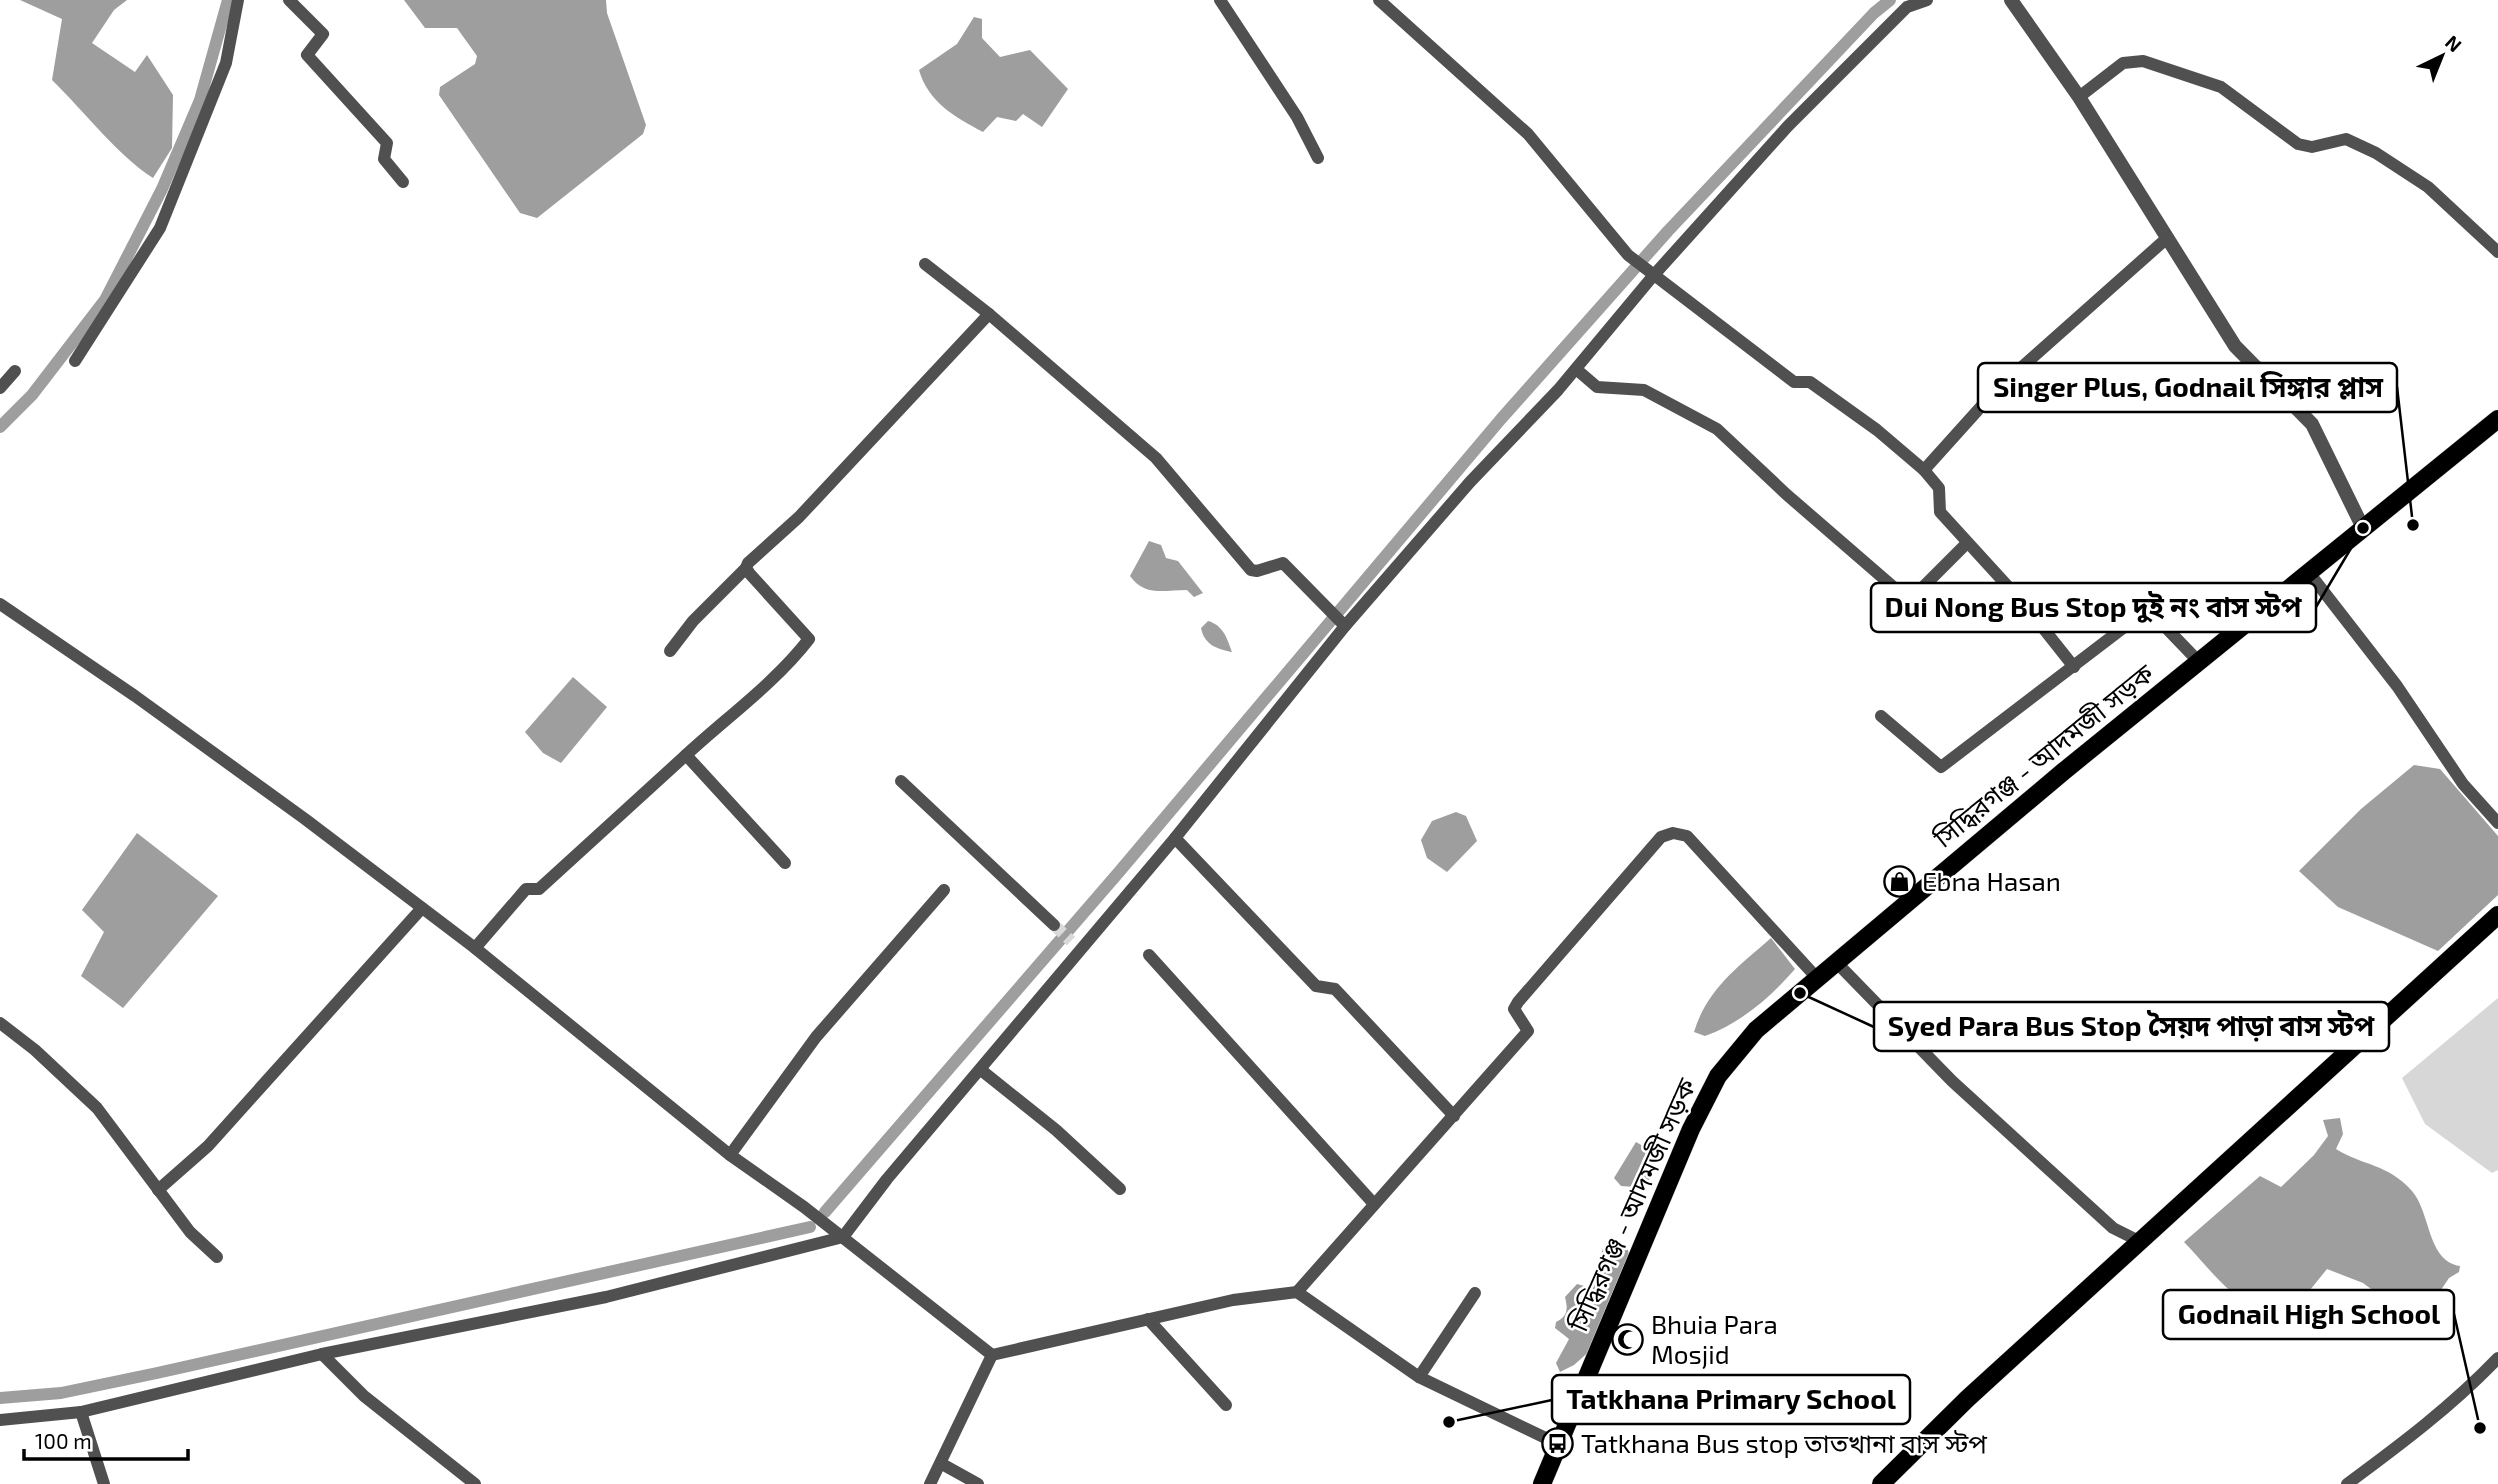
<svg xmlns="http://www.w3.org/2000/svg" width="2498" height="1484" font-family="'Exo 2','Noto Sans Bengali',sans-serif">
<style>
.green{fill:#d7d7d7}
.water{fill:#9e9e9e}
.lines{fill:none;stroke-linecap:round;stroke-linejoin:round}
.canal{stroke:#9e9e9e;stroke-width:12}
.minor-tunnel{stroke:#d9d9d9;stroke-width:12;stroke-dasharray:12 6;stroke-linecap:butt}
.primary-casing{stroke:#dbdbdb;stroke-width:19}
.minor{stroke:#505050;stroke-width:12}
.tertiary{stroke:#505050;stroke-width:14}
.primary{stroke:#000;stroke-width:18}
.labels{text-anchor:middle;stroke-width:5;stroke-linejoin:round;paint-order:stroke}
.street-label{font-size:26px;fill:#000;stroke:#fff}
.poi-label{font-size:26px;fill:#000;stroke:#fff;text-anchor:start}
.leader{fill:none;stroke:#000;stroke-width:2.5}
.callout-dot{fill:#000;stroke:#fff;stroke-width:2.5}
.callout{fill:#fff;stroke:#000;stroke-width:2.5}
.callout-label{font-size:28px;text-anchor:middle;font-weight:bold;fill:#000}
</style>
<rect width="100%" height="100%" fill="#fff"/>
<polygon class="green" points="2498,998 2498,1170 2492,1173 2425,1124 2402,1078"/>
<g class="water">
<path d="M20,0h107l-13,10 -22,33 43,29 12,-17 26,40 -1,53 -19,30c-36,-23 -69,-67 -101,-98l10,-61z"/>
<polygon points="404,0 606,0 607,13 646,125 643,134 537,218 520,213 439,95 440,87 475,64 477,56 457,28 425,28"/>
<path d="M974,17l8,2v19l18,19 30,-7 38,39 -26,38 -19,-13 -7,7 -19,-4 -14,15c-28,-15 -55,-30 -64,-62l38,-26z"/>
<path d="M1149,541l12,4 5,13 12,3 25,32 -9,4 -7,-7c-23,0 -42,7 -57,-14z"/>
<path d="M1208,621c15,4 19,17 24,31 -16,-3 -28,-8 -31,-24z"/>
<polygon points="573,677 607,707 561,763 543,753 525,732"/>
<polygon points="2414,765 2440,769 2498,836 2498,895 2438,951 2338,907 2299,871 2361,809"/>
<polygon points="1456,812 1466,816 1477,841 1447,872 1427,858 1421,840 1432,821"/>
<polygon points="137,833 218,896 123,1008 81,976 104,932 82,910"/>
<path d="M1771,938l24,31c-25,29 -54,54 -90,67l-11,-4c13,-43 44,-65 77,-94z"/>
<path d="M2340,1118l3,16 -7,15c27,17 51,14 76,42 19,22 15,70 48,75l-1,6 -10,6 -31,46 -55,-41 -36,-14 -38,47c-45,2 -76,-44 -105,-74l76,-66 21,11 33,-32 14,-19 -5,-16z"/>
<polygon points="1636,1142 1657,1154 1649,1180 1635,1187 1621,1186 1614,1178"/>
<path d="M1605,1244h10l13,6 3,17 -38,81 -19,17 -14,7 -4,-9 13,-24 -14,-11 1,-6c12,-6 12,-13 9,-25l12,-13 11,3z"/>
</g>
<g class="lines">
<g class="canal">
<polyline points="0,427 32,395 105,300 162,189 200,100 228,0"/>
<polyline points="825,1212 1119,872 1501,419 1668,231 1874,13 1890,0"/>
<polyline points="0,1398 61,1393 157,1373 810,1227"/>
</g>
<polyline class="minor-tunnel" points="1054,925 1071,941"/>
<defs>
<g id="primary">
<polyline points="1542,1484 1691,1129 1718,1076 1756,1030 2064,771 2498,419"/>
<polyline points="1881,1484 1967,1399 2498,915"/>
</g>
</defs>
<use href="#primary" class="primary-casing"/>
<g class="minor">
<polyline points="289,0 323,34 307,55 387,143 384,159 403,182"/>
<polyline points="1220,0 1297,117 1318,158"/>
<polyline points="1379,0 1528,134 1628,255 1794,382 1810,382 1877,430 1924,470 1939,488 1940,512 2024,604 2074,667"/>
<polyline points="2079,97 2123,63 2143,61 2221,87 2298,144 2312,147 2346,139 2376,153 2428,187 2498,252"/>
<polyline points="925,264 989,314 1156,458 1251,570 1257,571 1283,563 1345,626"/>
<polyline points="75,361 160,228 226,63 238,0"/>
<polyline points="1576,369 1597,387 1644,390 1717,429 1786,494 1905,597 1916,594 1967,543"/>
<polyline points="0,388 15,371"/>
<polyline points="1924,470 1996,390 2166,239"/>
<polyline points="2310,574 2397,686 2463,784 2498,823"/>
<polyline points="0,604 135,696 305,819 475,948 730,1155 804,1207 992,1355 930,1484"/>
<polyline points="670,651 693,621 746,568"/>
<polyline points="1881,716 1941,767 2148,609 2200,663"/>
<path d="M686,755c41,-38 89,-72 123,-116l-59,-65 -4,-6 2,-5 51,-46 190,-203"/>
<polyline points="901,781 1054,925"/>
<polyline points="1175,838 1316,986 1335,989 1454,1116"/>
<polyline points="475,948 526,889 539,889 686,755 785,863"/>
<polyline points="1149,955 1374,1204"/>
<polyline points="1835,961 1952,1081 2113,1228 2141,1242"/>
<polyline points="0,1023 35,1050 97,1108 190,1232 217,1257"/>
<polyline points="981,1070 1056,1130 1120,1189"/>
<polyline points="730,1155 816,1037 944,890"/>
<polyline points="158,1190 208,1146 422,908"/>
<polyline points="1297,1292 1528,1031 1514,1009 1518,1002 1661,837 1673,833 1687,836 1817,978"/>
<polyline points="1148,1319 1226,1405"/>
<polyline points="322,1354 364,1396 475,1484"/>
<polyline points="992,1355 1233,1300 1297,1292 1419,1377 1558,1444"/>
<polyline points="1419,1377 1475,1293"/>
<polyline points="81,1412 104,1484"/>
<polyline points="0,1420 81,1412 322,1354 606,1297 843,1237 887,1179 1175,838 1345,626 1470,482 1558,390 1653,276 1788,126 1907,7 1927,0"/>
<polyline points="942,1464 978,1484"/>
<path d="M2347,1484c53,-39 105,-78 151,-126"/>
</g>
<polyline class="tertiary" points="2011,0 2079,97 2235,346 2312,424 2363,528"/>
<use href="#primary" class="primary"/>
</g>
<defs>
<symbol id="shop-ring" viewBox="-11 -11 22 22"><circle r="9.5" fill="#fff" stroke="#000" stroke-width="1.5"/><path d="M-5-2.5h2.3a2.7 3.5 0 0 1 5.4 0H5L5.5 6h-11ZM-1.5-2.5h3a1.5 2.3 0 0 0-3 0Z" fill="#000"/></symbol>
<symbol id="mosque-ring" viewBox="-11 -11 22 22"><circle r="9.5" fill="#fff" stroke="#000" stroke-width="1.5"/><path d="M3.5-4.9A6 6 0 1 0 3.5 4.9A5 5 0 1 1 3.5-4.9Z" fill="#000"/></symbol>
<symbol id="bus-ring" viewBox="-11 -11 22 22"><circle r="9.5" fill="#fff" stroke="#000" stroke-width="1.5"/><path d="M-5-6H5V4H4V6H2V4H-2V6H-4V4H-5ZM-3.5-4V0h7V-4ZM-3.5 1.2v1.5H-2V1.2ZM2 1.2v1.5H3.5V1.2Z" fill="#000"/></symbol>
</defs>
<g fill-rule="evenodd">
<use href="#shop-ring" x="1882" y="864" width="35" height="35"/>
<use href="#mosque-ring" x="1610" y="1322" width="35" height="35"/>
<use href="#bus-ring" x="1540" y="1426" width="35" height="35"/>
</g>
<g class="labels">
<g class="street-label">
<text transform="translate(2044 756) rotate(-39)" y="9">সিদ্ধিরগঞ্জ - আদমজী সড়ক</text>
<text transform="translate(1633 1205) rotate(-66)" y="9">সিদ্ধিরগঞ্জ - আদমজী সড়ক</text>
</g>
<g class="poi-label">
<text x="1922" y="891">Ebna Hasan</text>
<text x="1651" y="1334">Bhuia Para<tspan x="1651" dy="30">Mosjid</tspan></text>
<text x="1581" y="1453">Tatkhana Bus stop তাতখানা বাস স্টপ</text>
</g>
</g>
<path class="leader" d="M2413 525L2397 387M2363 528L2316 607M1800 993L1874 1027M2480 1428L2454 1314M1449 1422L1552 1400"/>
<g class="callout-dot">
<circle cx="2413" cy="525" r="7"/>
<circle cx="2363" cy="528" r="7"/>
<circle cx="1800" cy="993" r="7"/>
<circle cx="2480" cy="1428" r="7"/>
<circle cx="1449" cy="1422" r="7"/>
</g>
<g class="callout">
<rect x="1978" y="363" width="419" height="49" rx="7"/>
<rect x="1871" y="583" width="445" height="49" rx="7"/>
<rect x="1874" y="1002" width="515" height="49" rx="7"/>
<rect x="2163" y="1290" width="291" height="49" rx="7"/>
<rect x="1552" y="1375" width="358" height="49" rx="7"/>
</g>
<g class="callout-label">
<text x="2188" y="397">Singer Plus, Godnail সিঙ্গার প্লাস</text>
<text x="2093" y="617">Dui Nong Bus Stop দুই নং বাস স্টপ</text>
<text x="2131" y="1036">Syed Para Bus Stop সৈয়দ পাড়া বাস স্টপ</text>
<text x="2309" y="1324">Godnail High School</text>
<text x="1731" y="1409">Tatkhana Primary School</text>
</g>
<g transform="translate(2442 56) rotate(43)" stroke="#ffffff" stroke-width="5" paint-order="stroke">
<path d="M0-5L12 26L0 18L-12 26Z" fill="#000000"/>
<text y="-10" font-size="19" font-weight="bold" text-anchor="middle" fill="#000000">N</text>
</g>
<path d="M24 1449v10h164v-10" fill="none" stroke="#000000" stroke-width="3.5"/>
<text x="35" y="1449" font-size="21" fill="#000000" stroke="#ffffff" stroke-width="5" paint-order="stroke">100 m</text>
</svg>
